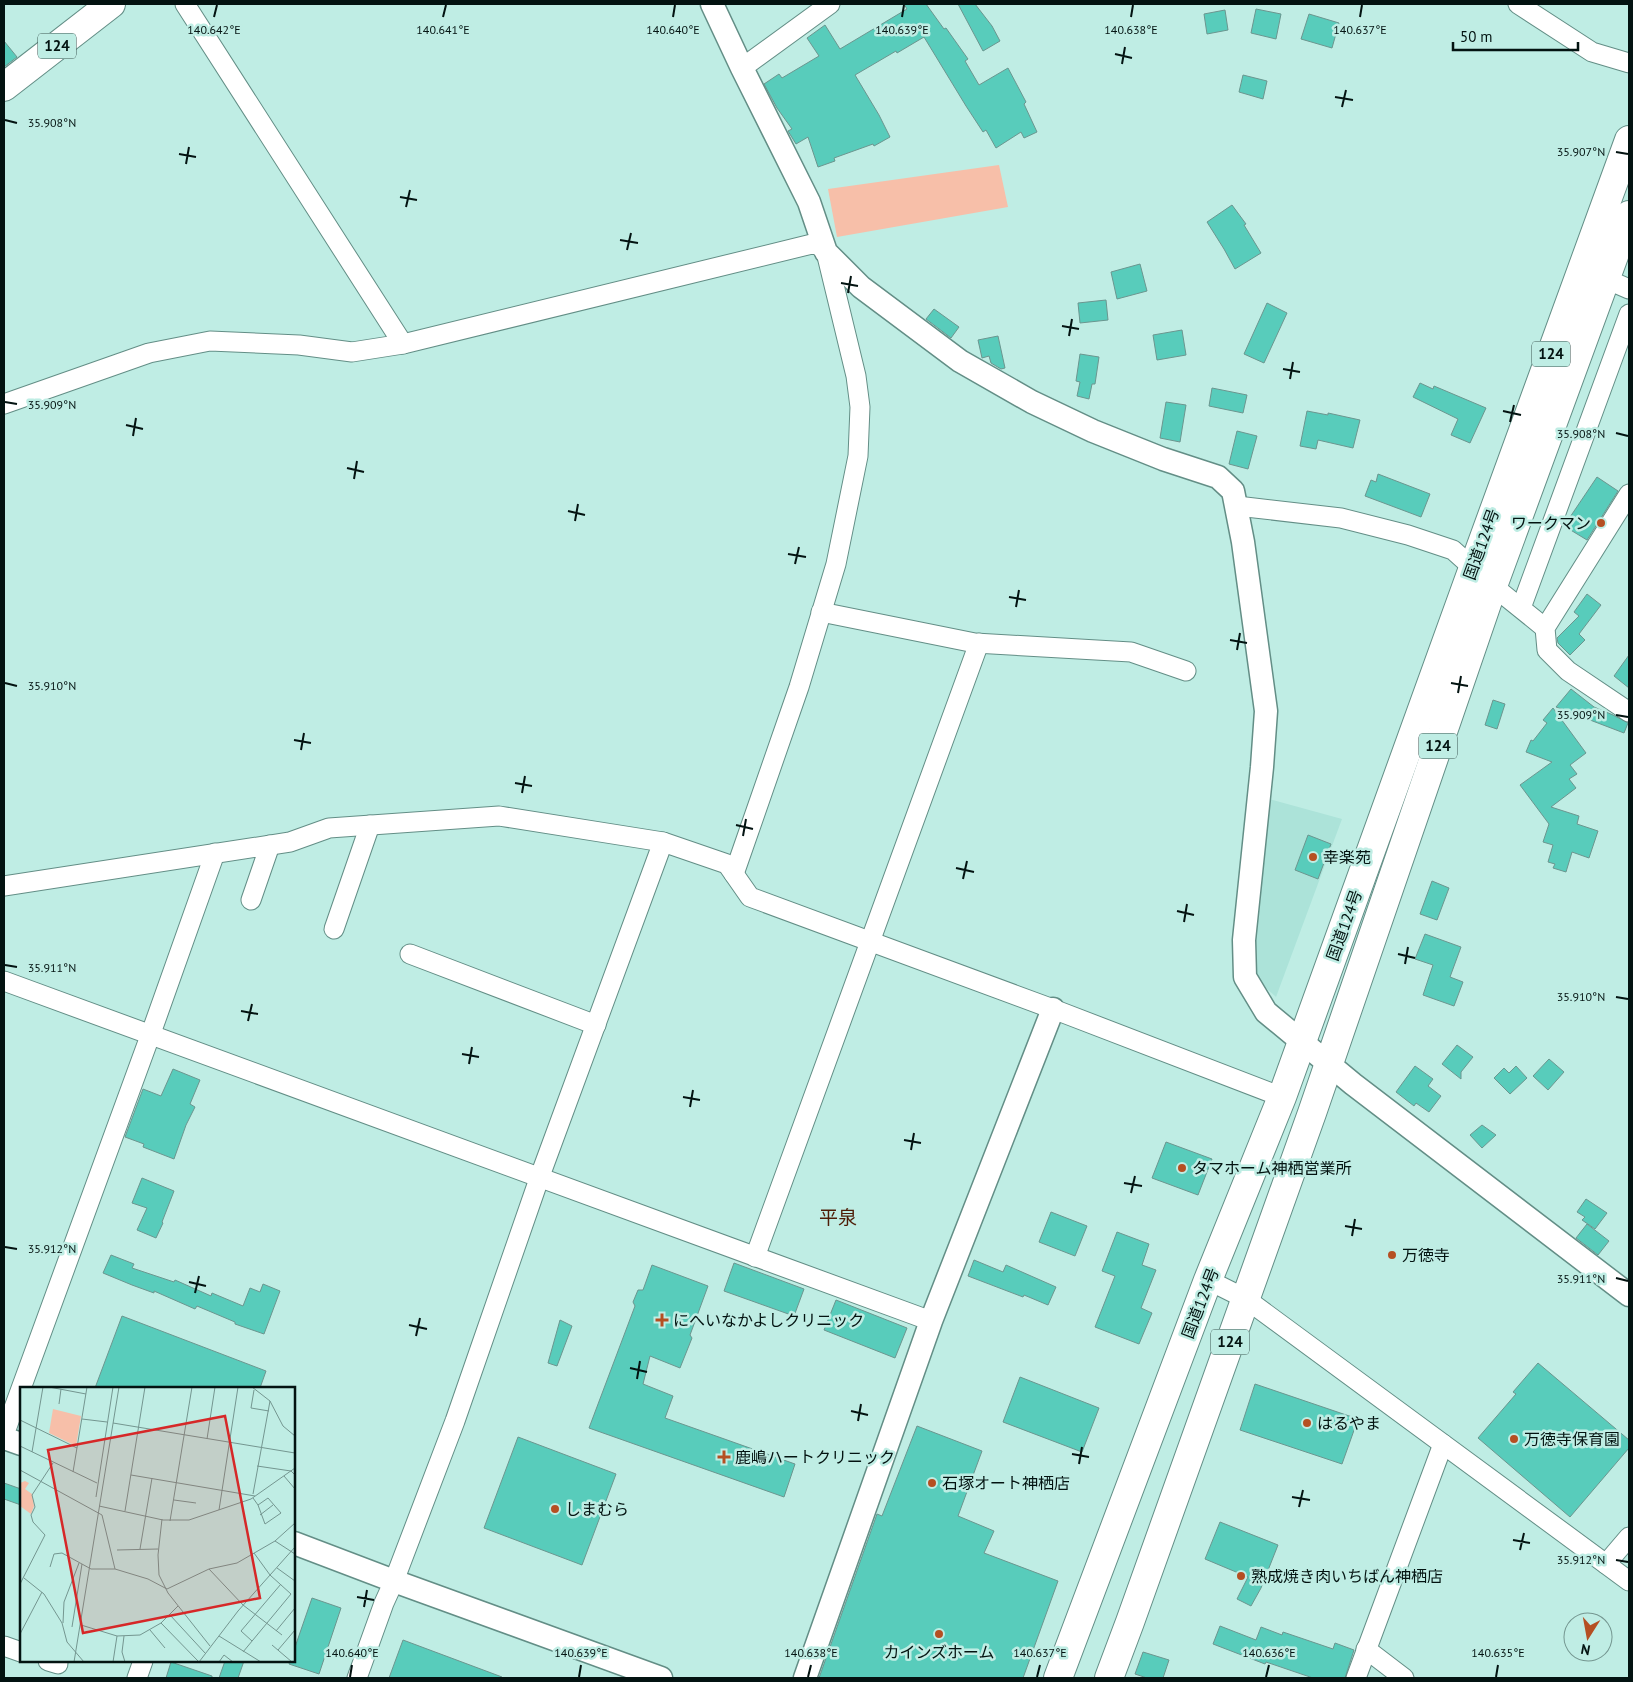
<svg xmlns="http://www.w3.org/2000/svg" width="1633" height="1682" font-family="'PT Sans','Noto Sans JP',sans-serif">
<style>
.built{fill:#ace3d9}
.green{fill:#f7bfa9}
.building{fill:#58ccbb;stroke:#6b968f}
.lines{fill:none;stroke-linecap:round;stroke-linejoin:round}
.minor-casing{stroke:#638e86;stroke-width:21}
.tertiary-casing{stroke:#638e86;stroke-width:25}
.trunk-casing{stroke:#638e86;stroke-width:30}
.minor{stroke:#fff;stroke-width:19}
.tertiary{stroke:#fff;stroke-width:22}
.trunk{stroke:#fff;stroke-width:28}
.ticks{fill:none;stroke:#031311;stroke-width:2}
.poi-dot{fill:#b54f22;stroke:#bfede4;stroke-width:2}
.labels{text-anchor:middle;stroke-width:5;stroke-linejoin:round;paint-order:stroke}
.shield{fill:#bfede4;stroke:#3b5450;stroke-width:1}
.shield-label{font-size:15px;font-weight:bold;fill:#031311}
.poi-label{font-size:16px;fill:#031311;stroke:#bfede4;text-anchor:start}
.street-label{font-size:16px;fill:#031311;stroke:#bfede4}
.quarter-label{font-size:19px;fill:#4e1d07;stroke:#bfede4}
.inset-road{fill:none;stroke:#749690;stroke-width:1}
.view{fill:#d62828;fill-opacity:0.15;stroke:#d62828;stroke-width:2.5}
.inset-edge{fill:none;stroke:#031311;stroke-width:2.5}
.ticks-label{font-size:12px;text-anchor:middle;fill:#031311;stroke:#bfede4;stroke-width:5;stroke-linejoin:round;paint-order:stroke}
</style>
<rect width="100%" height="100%" fill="#bfede4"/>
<polygon class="built" points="1269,799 1342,819 1276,997 1266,988 1256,974 1256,939"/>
<polygon class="green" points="999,165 1008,207 837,237 828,189"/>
<g class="building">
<polygon points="904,4 926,4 944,29 946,28 968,59 965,61 979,85 1008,68 1026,102 1024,104 1037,132 1024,138 1021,132 996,148 986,130 983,132 966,106 924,37 897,53 896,51 855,75 879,115 890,137 874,146 873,144 834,158 835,161 818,167 808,137 796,144 788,131 792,129 777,108 764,84 779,74 782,78 819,56 807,38 825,25 840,49 907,9"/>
<polygon points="958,4 975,4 992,26 1000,41 983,51"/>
<polygon points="1256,9 1281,14 1276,39 1251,33"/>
<polygon points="1225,10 1228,30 1207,34 1204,14"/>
<polygon points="1309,14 1339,23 1332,48 1301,39"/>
<polygon points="4,41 17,57 4,67"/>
<polygon points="1243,75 1267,81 1263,99 1239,92"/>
<polygon points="1232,205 1246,224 1244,225 1261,253 1235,269 1224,249 1207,222"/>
<polygon points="1140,264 1147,291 1117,299 1111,272"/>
<polygon points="1106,300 1108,320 1080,323 1078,303"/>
<polygon points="1267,303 1287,313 1264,363 1244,354"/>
<polygon points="934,309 959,327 951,338 926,319"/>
<polygon points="1182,330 1186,355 1157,360 1153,335"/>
<polygon points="998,336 1005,368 1001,369 991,363 989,356 982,358 978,340"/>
<polygon points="1080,354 1099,357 1095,384 1092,384 1089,399 1077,396 1080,382 1076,381"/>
<polygon points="1420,383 1433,389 1434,386 1486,408 1470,443 1451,435 1458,419 1413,397"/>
<polygon points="1212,388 1247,395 1243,413 1209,406"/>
<polygon points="1166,402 1186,405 1180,442 1160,438"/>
<polygon points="1307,411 1328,415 1328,413 1360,420 1353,448 1318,440 1316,449 1300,446"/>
<polygon points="1237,431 1257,436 1248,469 1229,464"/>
<polygon points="1378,474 1430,494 1421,517 1365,496 1371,480 1376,482"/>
<polygon points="1597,477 1618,491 1587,540 1564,526"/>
<polygon points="1587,594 1601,605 1579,634 1585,640 1570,655 1558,643 1557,638 1579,616 1574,612"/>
<polygon points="1629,655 1629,688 1614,676"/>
<polygon points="1571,689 1594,707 1613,715 1628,723 1624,733 1556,707"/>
<polygon points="1493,700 1505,704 1497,729 1485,725"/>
<polygon points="1553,708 1586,753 1570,765 1577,774 1569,779 1576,788 1551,807 1579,816 1577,824 1598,831 1589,858 1572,852 1566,872 1553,868 1555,864 1548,862 1553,845 1543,842 1549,824 1520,785 1552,762 1526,752 1531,740 1533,741 1547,723 1543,720"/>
<polygon points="1308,835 1331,844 1318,879 1295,870"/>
<polygon points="1432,881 1449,888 1437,920 1420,914"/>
<polygon points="1425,934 1461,947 1450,977 1463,982 1454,1006 1423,995 1433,965 1415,959"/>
<polygon points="1457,1045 1473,1057 1461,1072 1461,1079 1442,1064"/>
<polygon points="1549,1059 1564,1072 1548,1090 1533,1076"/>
<polygon points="1415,1066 1433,1079 1428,1086 1441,1096 1429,1112 1416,1103 1414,1106 1396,1092"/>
<polygon points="1516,1066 1527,1078 1510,1094 1494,1078 1504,1068 1509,1073"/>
<polygon points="173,1069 200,1080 190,1104 195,1107 186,1125 174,1159 143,1147 144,1144 125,1137 143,1089 161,1096"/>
<polygon points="1482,1125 1496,1135 1482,1148 1470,1135"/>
<polygon points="1166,1142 1212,1159 1198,1195 1152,1178"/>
<polygon points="142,1178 174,1191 162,1222 163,1223 156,1238 137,1230 147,1208 132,1203"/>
<polygon points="1586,1199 1607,1213 1595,1229 1582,1220 1585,1217 1577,1212"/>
<polygon points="1051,1212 1087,1226 1075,1256 1039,1242"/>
<polygon points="1587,1224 1609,1241 1598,1255 1576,1238"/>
<polygon points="1117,1232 1149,1244 1142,1265 1156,1270 1141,1308 1152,1313 1139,1344 1095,1327 1115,1276 1102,1271"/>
<polygon points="111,1255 134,1264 132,1268 174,1282 175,1280 211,1296 212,1293 243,1306 250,1288 260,1292 263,1284 280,1291 264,1334 235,1324 235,1322 197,1306 195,1309 154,1291 154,1293 132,1285 103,1273"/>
<polygon points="974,1260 1003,1272 1006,1265 1056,1287 1048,1305 1024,1295 1023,1297 968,1276"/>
<polygon points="734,1263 804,1289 794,1316 724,1291"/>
<polygon points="652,1265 708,1286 690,1335 692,1338 680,1368 650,1356 643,1384 673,1396 665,1418 795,1464 784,1497 589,1428 635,1306 633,1302 638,1290 643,1290"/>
<polygon points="836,1300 907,1328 895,1358 824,1330"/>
<polygon points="122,1316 266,1371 260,1388 95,1388"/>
<polygon points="560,1320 572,1326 557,1366 548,1363"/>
<polygon points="1538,1363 1629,1440 1629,1448 1570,1517 1478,1438 1516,1394 1513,1392"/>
<polygon points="1020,1377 1099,1408 1082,1452 1003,1422"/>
<polygon points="1255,1384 1358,1419 1342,1464 1240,1430"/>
<polygon points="917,1426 982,1451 958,1516 994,1531 984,1553 1058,1581 1023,1678 819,1678 877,1514 882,1516"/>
<polygon points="518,1437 616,1474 582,1565 484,1528"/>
<polygon points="4,1483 21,1489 21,1505 4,1499"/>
<polygon points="1220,1522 1278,1545 1261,1588 1251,1606 1237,1599 1248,1577 1205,1559"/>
<polygon points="312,1598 341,1608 319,1674 289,1664 290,1661 294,1661 294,1650"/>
<polygon points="1220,1626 1256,1640 1261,1627 1282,1635 1283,1632 1333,1649 1335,1643 1354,1650 1345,1678 1313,1678 1266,1662 1265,1664 1213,1644"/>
<polygon points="403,1640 502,1677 501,1678 389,1678"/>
<polygon points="1143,1652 1169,1660 1163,1678 1147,1678 1135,1674"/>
<polygon points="225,1661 244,1661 238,1678 219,1678"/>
<polygon points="171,1662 212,1676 212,1678 166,1678"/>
</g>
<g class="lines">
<defs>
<g id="minor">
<polyline points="185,4 403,344"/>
<polyline points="1518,4 1592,52 1629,63"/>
<polyline points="742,68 830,4"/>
<polyline points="1606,279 1629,289"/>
<polyline points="4,404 149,353 210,341 299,345 352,352 403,344 816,243 826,252 856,376 860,407 858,456 836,564 799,687 734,874"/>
<polyline points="1629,494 1545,628 1547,650 1568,671 1629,712"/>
<polyline points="1237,506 1341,518 1408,535 1453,550 1473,568"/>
<polyline points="1493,586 1545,628"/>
<polyline points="1521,608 1629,314"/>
<polyline points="821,612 975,643 1131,652 1186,671"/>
<polyline points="4,886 290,842 329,828 499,816 663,842 727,864 750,897 1053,1009 1282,1097"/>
<polyline points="251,900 270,845"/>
<polyline points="334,929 370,825"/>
<polyline points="410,954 596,1025"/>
<polyline points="4,981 931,1321"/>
<polyline points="755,1257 979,643"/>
<polyline points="1208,1280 1246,1299 1629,1581"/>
<polyline points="4,1435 150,1036 215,853"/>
<polyline points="1606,1564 1629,1537"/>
<polyline points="4,1646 21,1652"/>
<polyline points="1366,1649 1404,1678"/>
<polyline points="48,1661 58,1664"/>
<polyline points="137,1678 143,1661"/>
<polyline points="357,1678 384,1603 394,1581 455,1421 540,1176 663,842"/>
<polyline points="1356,1678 1443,1444"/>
</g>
<g id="tertiary">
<polyline points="712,4 742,68 809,202 826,252 861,287 960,361 1032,402 1093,431 1163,459 1218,477 1233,491 1243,542 1266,711 1262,767 1244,940 1245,977 1266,1012 1353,1084 1629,1295"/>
<polyline points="4,1438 21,1444"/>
<polyline points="294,1543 394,1581 661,1678"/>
<polyline points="805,1678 931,1321 1053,1009"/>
</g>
<g id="trunk">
<polyline points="4,87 111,4"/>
<polyline points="1058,1678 1208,1280 1282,1097 1473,568 1629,140"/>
<polyline points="1109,1678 1130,1622 1312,1113 1493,586 1629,215"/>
</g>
</defs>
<use href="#minor" class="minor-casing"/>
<use href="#tertiary" class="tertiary-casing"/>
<use href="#trunk" class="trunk-casing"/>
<use href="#minor" class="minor"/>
<use href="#tertiary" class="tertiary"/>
<use href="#trunk" class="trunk"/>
</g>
<path class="ticks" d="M214,17l3,-12M443,17l3,-12M673,17l2,-12M902,17l2,-12M1131,17l2,-12M1360,17l2,-12M1115,54l17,4M1122,64l3,-17M1335,97l18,3M1342,107l4,-17M5,120l12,3M1616,152l12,2M179,154l17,3M186,164l3,-17M400,197l17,3M406,207l4,-17M620,240l18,3M627,250l4,-17M841,283l17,3M848,293l3,-17M1062,326l17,3M1069,336l3,-17M1283,369l17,3M1290,379l3,-17M5,402l12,2M1503,411l18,4M1510,422l4,-17M126,425l17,4M1616,433l12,3M133,436l3,-18M347,468l17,4M354,479l3,-18M568,511l17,4M575,521l3,-17M788,554l18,3M795,564l4,-17M1009,597l17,3M1016,607l3,-17M1230,640l17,3M1237,650l3,-17M5,683l12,3M1451,683l17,3M1458,693l3,-17M1616,715l12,2M294,740l17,3M301,750l3,-17M515,783l17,3M522,793l3,-17M736,825l17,4M743,836l3,-17M956,868l18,4M963,879l4,-18M1177,911l17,4M1184,922l3,-18M1398,954l17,4M1405,964l3,-17M5,965l12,2M1616,997l12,2M241,1011l17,3M248,1021l4,-17M462,1054l17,3M469,1064l3,-17M683,1097l17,3M690,1107l3,-17M904,1140l17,3M911,1150l3,-17M1124,1183l18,3M1131,1193l4,-17M1345,1226l17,3M1352,1236l3,-17M5,1247l12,2M1616,1278l12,3M189,1282l17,4M195,1293l4,-17M409,1325l18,4M416,1336l4,-18M630,1368l17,4M637,1379l3,-18M851,1411l17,4M858,1421l3,-17M1072,1454l17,3M1079,1464l3,-17M1292,1497l18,3M1299,1507l4,-17M1513,1540l17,3M1520,1550l4,-17M1616,1560l12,2M357,1597l17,3M364,1607l3,-17M350,1677l2,-12M579,1677l2,-12M808,1677l3,-12M1037,1677l3,-12M1266,1677l3,-12M1496,1677l2,-12"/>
<g class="poi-dot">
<circle cx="1601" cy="523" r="5"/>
<circle cx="1313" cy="857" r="5"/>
<circle cx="1182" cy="1168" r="5"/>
<circle cx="1392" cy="1255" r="5"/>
<path d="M659.5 1312.5h5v5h5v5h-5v5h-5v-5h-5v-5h5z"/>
<circle cx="1307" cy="1423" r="5"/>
<circle cx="1514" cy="1439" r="5"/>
<path d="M721.5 1449.5h5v5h5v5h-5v5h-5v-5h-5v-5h5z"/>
<circle cx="932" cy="1483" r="5"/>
<circle cx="555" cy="1509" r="5"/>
<circle cx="1241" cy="1576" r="5"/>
<circle cx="939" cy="1634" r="5"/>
</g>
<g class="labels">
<g class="shield">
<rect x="38" y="33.5" width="38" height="25" rx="4"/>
<rect x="1532" y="341.5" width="38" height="25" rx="4"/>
<rect x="1419" y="733.5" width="38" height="25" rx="4"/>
<rect x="1211" y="1329.5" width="38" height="25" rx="4"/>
</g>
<g class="shield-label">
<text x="57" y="51">124</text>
<text x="1551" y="359">124</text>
<text x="1438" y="751">124</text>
<text x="1230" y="1347">124</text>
</g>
<g class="poi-label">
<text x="1591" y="529" text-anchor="end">ワークマン</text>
<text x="1323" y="863">幸楽苑</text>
<text x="1192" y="1174">タマホーム神栖営業所</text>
<text x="1402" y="1261">万徳寺</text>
<text x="673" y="1326">にへいなかよしクリニック</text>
<text x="1317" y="1429">はるやま</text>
<text x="1524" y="1445">万徳寺保育園</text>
<text x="735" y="1463">鹿嶋ハートクリニック</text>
<text x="942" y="1489">石塚オート神栖店</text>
<text x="565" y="1515">しまむら</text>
<text x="1251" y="1582">熟成焼き肉いちばん神栖店</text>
<text x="939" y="1658" text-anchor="middle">カインズホーム</text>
</g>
<g class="street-label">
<text transform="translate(1481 544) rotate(-70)" y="6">国道124号</text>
<text transform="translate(1344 925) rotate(-70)" y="6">国道124号</text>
<text transform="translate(1200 1303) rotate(-69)" y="6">国道124号</text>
</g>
<g class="quarter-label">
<text x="838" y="1224">平泉</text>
</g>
</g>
<g transform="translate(20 1387)">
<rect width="275" height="275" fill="#bfede4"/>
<path d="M33,22l28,7 -5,30 -27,-13zM5,94l4,2 -4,6 7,5 2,12 -3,8 -11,-8v-23z" fill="#f7bfa9"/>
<path class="inset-road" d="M29,0l37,7M232,0l18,14 13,25 12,10M234,3l-3,18 18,3M39,17l2,-15M62,32l25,3M0,33l57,28M93,36l182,30M187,52l8,-52M0,59l77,37M12,65l11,-65M237,79l34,5 4,4M0,83l82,45 13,54M53,85l14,-85M111,88l124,21M264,89l11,13M233,107l17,-93M76,110l17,-110M233,111l5,7 10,-7 13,15 -16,11 -7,-19M154,113l22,3M79,119l64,14h26l62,-21 44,-31M199,123l19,-123M105,124l20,-124M240,128l13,-10M142,132l-4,36 1,20 9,18 42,53M150,134l22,-134M255,154l20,13M120,162l12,-71M97,163l41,-1M30,180l4,-13 8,-1 29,16h24l33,10 19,10 42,-20 28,-6 38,-22 20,-18M257,181l18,13M189,182l34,36 39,30M4,191l20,16 18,29 5,19 17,20M0,197l25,-49 -12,-13 -2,-7 4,-8 -3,-12 21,-32M150,228l35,38M43,236l1,-21 15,-39M141,236l37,38M61,238l36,11 23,-1 21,-12 17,-17M52,240l10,-63M130,243l15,18M256,244l19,-23M0,247l22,-42M104,249l-2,16 3,10M199,249l42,26M232,254l-11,-10 40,-47M252,258l20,17M258,263l17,-20M223,265l48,-58 -21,-19 -16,-22M54,275l45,-275M93,275l4,-26M179,275l39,-51 57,-64M199,275l5,-7 9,7"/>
<path class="view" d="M205,29l35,182 -177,35 -35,-183z"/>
<rect width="275" height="275" class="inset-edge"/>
</g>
<g class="ticks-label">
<text x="214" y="34">140.642°E</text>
<text x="443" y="34">140.641°E</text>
<text x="673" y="34">140.640°E</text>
<text x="902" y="34">140.639°E</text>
<text x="1131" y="34">140.638°E</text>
<text x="1360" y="34">140.637°E</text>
<text x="52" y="127">35.908°N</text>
<text x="1581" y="156">35.907°N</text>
<text x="52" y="409">35.909°N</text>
<text x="1581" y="438">35.908°N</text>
<text x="52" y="690">35.910°N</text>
<text x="1581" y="719">35.909°N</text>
<text x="52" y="972">35.911°N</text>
<text x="1581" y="1001">35.910°N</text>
<text x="52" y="1253">35.912°N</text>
<text x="1581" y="1283">35.911°N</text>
<text x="1581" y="1564">35.912°N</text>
<text x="352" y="1657">140.640°E</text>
<text x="581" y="1657">140.639°E</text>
<text x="811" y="1657">140.638°E</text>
<text x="1040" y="1657">140.637°E</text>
<text x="1269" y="1657">140.636°E</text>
<text x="1498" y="1657">140.635°E</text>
</g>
<rect width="1633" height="1682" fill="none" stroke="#031311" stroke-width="10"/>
<g transform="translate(1588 1637) rotate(191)"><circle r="24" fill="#bfede4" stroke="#749690"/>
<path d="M0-4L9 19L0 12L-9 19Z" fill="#b54f22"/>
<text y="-8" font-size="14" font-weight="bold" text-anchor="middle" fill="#031311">N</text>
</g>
<path d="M1453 42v8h125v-8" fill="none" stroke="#031311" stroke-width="2.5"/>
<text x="1460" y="42" font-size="15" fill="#031311" stroke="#bfede4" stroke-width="4" paint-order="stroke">50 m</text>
</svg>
